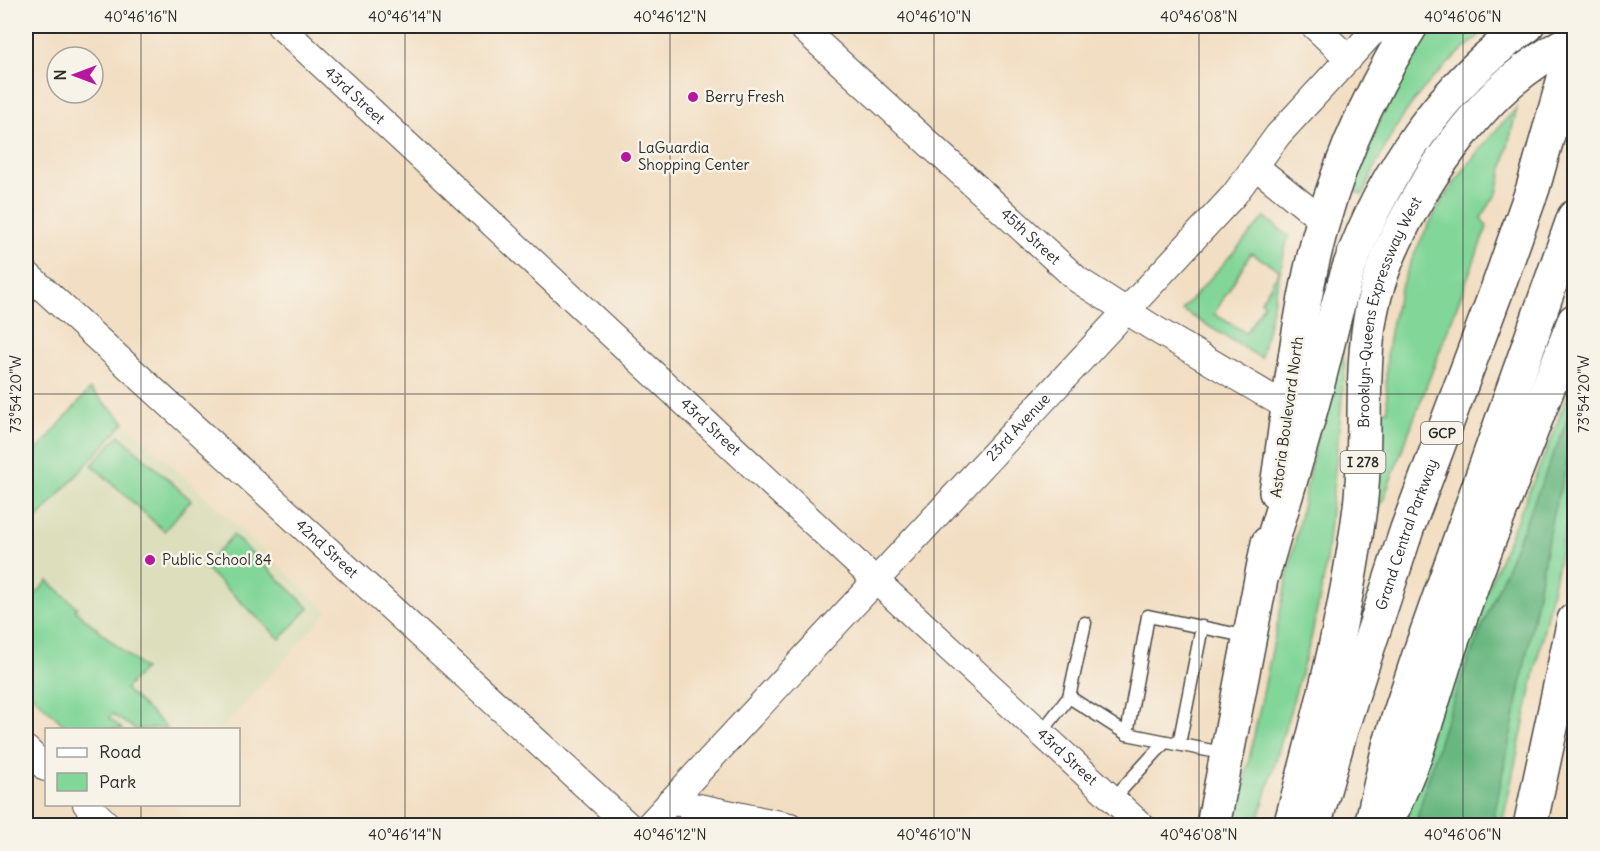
<svg xmlns="http://www.w3.org/2000/svg" width="1600" height="851" font-family="Delius,sans-serif">
<style>
.built{fill:#dcdebc}
.green{fill:#81d698;stroke:#568062;stroke-width:1.5;fill-rule:evenodd}
.forest{fill:#68b780;stroke:#4a7156;stroke-width:1.5}
.lines{fill:none;stroke-linecap:round;stroke-linejoin:round}
.lane-casing{stroke:#494642;stroke-width:15}
.street-casing{stroke:#494642;stroke-width:28}
.secondary-casing{stroke:#494642;stroke-width:36}
.highway-casing{stroke:#494642;stroke-width:36}
.lane{stroke:#fff;stroke-width:12}
.street{stroke:#fff;stroke-width:26}
.secondary{stroke:#fff;stroke-width:33}
.highway{stroke:#fff;stroke-width:33}
.ticks{fill:none;stroke:#2b2b2b;stroke-width:1.5;stroke-opacity:0.45}
.poi-dot{fill:#b5179e;stroke:#f7f3e8;stroke-width:2}
.labels{text-anchor:middle;stroke-width:5;stroke-linejoin:round;paint-order:stroke}
.shield{fill:#f7f3e8;stroke:#686764;stroke-width:1.5}
.shield-label{font-size:14px;font-weight:bold;fill:#2b2b2b}
.street-label{font-size:15px;fill:#2b2b2b;stroke:#f7f3e8}
.poi-label{font-size:15px;fill:#2b2b2b;stroke:#f7f3e8;text-anchor:start}
.neatline{fill:none;stroke:#2b2b2b;stroke-width:2}
.ticks-label{font-size:15px;text-anchor:middle;fill:#2b2b2b}
</style>
<rect width="100%" height="100%" fill="#f7f3e8"/>
<filter id="ink" filterUnits="userSpaceOnUse"><feTurbulence type="fractalNoise" baseFrequency=".0167" numOctaves="2"/><feDisplacementMap in="SourceGraphic" scale="12" xChannelSelector="R" yChannelSelector="G"/><feConvolveMatrix kernelMatrix="1 2 1 2 8 2 1 2 1" color-interpolation-filters="sRGB"/></filter>
<filter id="wash" filterUnits="userSpaceOnUse"><feTurbulence type="fractalNoise" baseFrequency=".008" numOctaves="4" result="noise"/><feDisplacementMap in="SourceGraphic" scale="24" xChannelSelector="R" yChannelSelector="G"/><feGaussianBlur stdDeviation="1.35" result="paint"/><feColorMatrix in="noise" values="0 0 0 0 0 0 0 0 0 0 0 0 0 0 0 0 0 1.4 0 .05"/><feComposite in="paint" operator="in"/></filter>
<g filter="url(#wash)">
<rect width="100%" height="100%" fill="#f2dec2"/>
<polygon class="built" points="90,389 328,611 223,729 68,729 26,689 26,463"/>
<g class="green">
<path d="M1432,26h58c-24,21 -49,42 -70,67 -25,31 -42,65 -57,102l-11,-5 31,-79z"/>
<path d="M1517,108l-20,85 -16,25 6,9 -110,289 -5,-2 9,-103 7,-1c-1,-12 -2,-24 -2,-36 2,-102 62,-196 131,-266z"/>
<path d="M1265,217l23,19 -27,122 -79,-48zM1251,253l29,17 -19,31 3,3 -18,29 -32,-19z"/>
<polygon points="1339,332 1345,368 1325,572 1311,639 1257,825 1235,826"/>
<polygon points="1574,375 1574,489 1502,825 1405,826 1440,700 1553,435"/>
<polygon points="90,389 125,422 26,531 26,463"/>
<polygon points="119,435 191,500 164,531 92,465"/>
<polygon points="233,535 309,608 280,639 204,567"/>
<polygon points="48,581 77,607 75,610 144,669 125,689 167,728 135,729 112,714 109,718 122,729 68,729 26,689 26,597 30,600"/>
</g>
<polygon class="forest" points="1574,397 1574,440 1552,517 1520,690 1492,825 1415,825 1442,732 1464,671 1566,424"/>
</g>
<g filter="url(#ink)">
<g class="lines">
<defs>
<g id="lane">
<polyline points="1069,697 1085,623"/>
<polyline points="1041,733 1069,697 1127,734"/>
<polyline points="1179,744 1202,627"/>
<polyline points="1227,754 1127,734 1148,616 1249,637"/>
<polyline points="1113,799 1165,742"/>
</g>
<g id="street">
<path id="s1" d="M280,26l595,554 267,246"/>
<path id="s2" d="M800,26l278,254 77,49 134,79"/>
<polyline points="1314,26 1349,59"/>
<polyline points="1255,166 1323,221"/>
<path id="s3" d="M26,273l603,553"/>
<polyline points="26,749 46,768"/>
<polyline points="670,801 790,826"/>
<polyline points="86,804 109,826"/>
<path id="s4" d="M648,826l586,-631 44,-60 93,-101 12,-8"/>
</g>
<g id="secondary">
<path d="M1276,492c11,-68 17,-137 31,-204 18,-93 54,-182 104,-262"/>
<polyline points="1213,826 1268,543"/>
<polyline points="1530,826 1574,620"/>
</g>
<g id="highway">
<path d="M1264,571c17,-60 36,-120 52,-180 11,-41 19,-82 33,-123 33,-93 95,-185 178,-242"/>
<polyline points="1389,818 1416,754 1449,650 1476,574 1574,321"/>
<path id="s5" d="M1290,826c28,-103 55,-206 69,-311 9,-63 1,-127 10,-190 11,-81 80,-190 141,-243 20,-17 42,-31 64,-43"/>
<path id="s6" d="M1314,826l27,-96 66,-201 91,-242 35,-99 41,-145"/>
<polyline points="1371,826 1389,746 1422,646 1574,217"/>
</g>
</defs>
<use href="#lane" class="lane-casing"/>
<use href="#street" class="street-casing"/>
<use href="#secondary" class="secondary-casing"/>
<use href="#highway" class="highway-casing"/>
<use href="#lane" class="lane"/>
<use href="#street" class="street"/>
<use href="#secondary" class="secondary"/>
<use href="#highway" class="highway"/>
</g>
</g>
<path class="ticks" d="M141,26v704M405,26v800M670,26v800M934,26v800M1199,26v800M1463,26v800M26,394h1548M141,804v22"/>
<g class="poi-dot">
<circle cx="693" cy="97" r="6"/>
<circle cx="626" cy="157" r="6"/>
<circle cx="150" cy="560" r="6"/>
</g>
<g class="labels">
<g class="shield">
<rect x="1421" y="422" width="42" height="22" rx="4.5"/>
<rect x="1340.5" y="451" width="45" height="22" rx="4.5"/>
</g>
<g class="shield-label">
<text x="1442" y="438">GCP</text>
<text x="1363" y="467">I 278</text>
</g>
<g class="street-label">
<text dy="5" stroke="none"><textPath href="#s1" startOffset="102">43rd Street</textPath></text>
<text dy="5" stroke="none"><textPath href="#s2" startOffset="312">45th Street</textPath></text>
<text dy="5" stroke="none"><textPath href="#s5" startOffset="526">Brooklyn-Queens Expressway West</textPath></text>
<text transform="translate(1287 417) rotate(-82)" y="5">Astoria Boulevard North</text>
<text dy="5" stroke="none"><textPath href="#s1" startOffset="588">43rd Street</textPath></text>
<text dy="5" stroke="none"><textPath href="#s4" startOffset="544">23rd Avenue</textPath></text>
<text dy="5" stroke="none"><textPath href="#s6" startOffset="306">Grand Central Parkway</textPath></text>
<text dy="5" stroke="none"><textPath href="#s3" startOffset="408">42nd Street</textPath></text>
<text dy="5" stroke="none"><textPath href="#s1" startOffset="1074">43rd Street</textPath></text>
</g>
<g class="poi-label">
<text x="705" y="102">Berry Fresh</text>
<text x="638" y="153">LaGuardia<tspan x="638" dy="17">Shopping Center</tspan></text>
<text x="162" y="565">Public School 84</text>
</g>
</g>
<rect width="1600" height="851" fill="none" stroke="#f7f3e8" stroke-width="66"/>
<rect x="45" y="728" width="195" height="78" fill="#f7f3e8" stroke="#a5a39c" stroke-width="1.5"/>
<rect x="57" y="748" width="30" height="9" fill="#ffffff" stroke="#a5a39c" stroke-width="1.5"/>
<text x="99" y="758" font-size="18" fill="#2b2b2b">Road</text>
<rect x="57" y="773" width="30" height="18" fill="#81d698" stroke="#a5a39c" stroke-width="1.5"/>
<text x="99" y="788" font-size="18" fill="#2b2b2b">Park</text>
<g transform="translate(75 75) rotate(270)"><circle r="28" fill="#f7f3e8" stroke="#a5a39c" stroke-width="1.5"/>
<path d="M0-4.5L10 22L0 15L-10 22Z" fill="#b5179e"/>
<text y="-9" font-size="16" font-weight="bold" text-anchor="middle" fill="#2b2b2b">N</text>
</g>
<rect x="33" y="33" width="1534" height="785" class="neatline"/>
<g class="ticks-label">
<text x="141" y="22">40°46'16"N</text>
<text x="405" y="22">40°46'14"N</text>
<text x="670" y="22">40°46'12"N</text>
<text x="934" y="22">40°46'10"N</text>
<text x="1199" y="22">40°46'08"N</text>
<text x="1463" y="22">40°46'06"N</text>
<text transform="translate(1584 394) rotate(-90)" y="5">73°54'20"W</text>
<text transform="translate(16 394) rotate(-90)" y="5">73°54'20"W</text>
<text x="405" y="840">40°46'14"N</text>
<text x="670" y="840">40°46'12"N</text>
<text x="934" y="840">40°46'10"N</text>
<text x="1199" y="840">40°46'08"N</text>
<text x="1463" y="840">40°46'06"N</text>
</g>
</svg>
